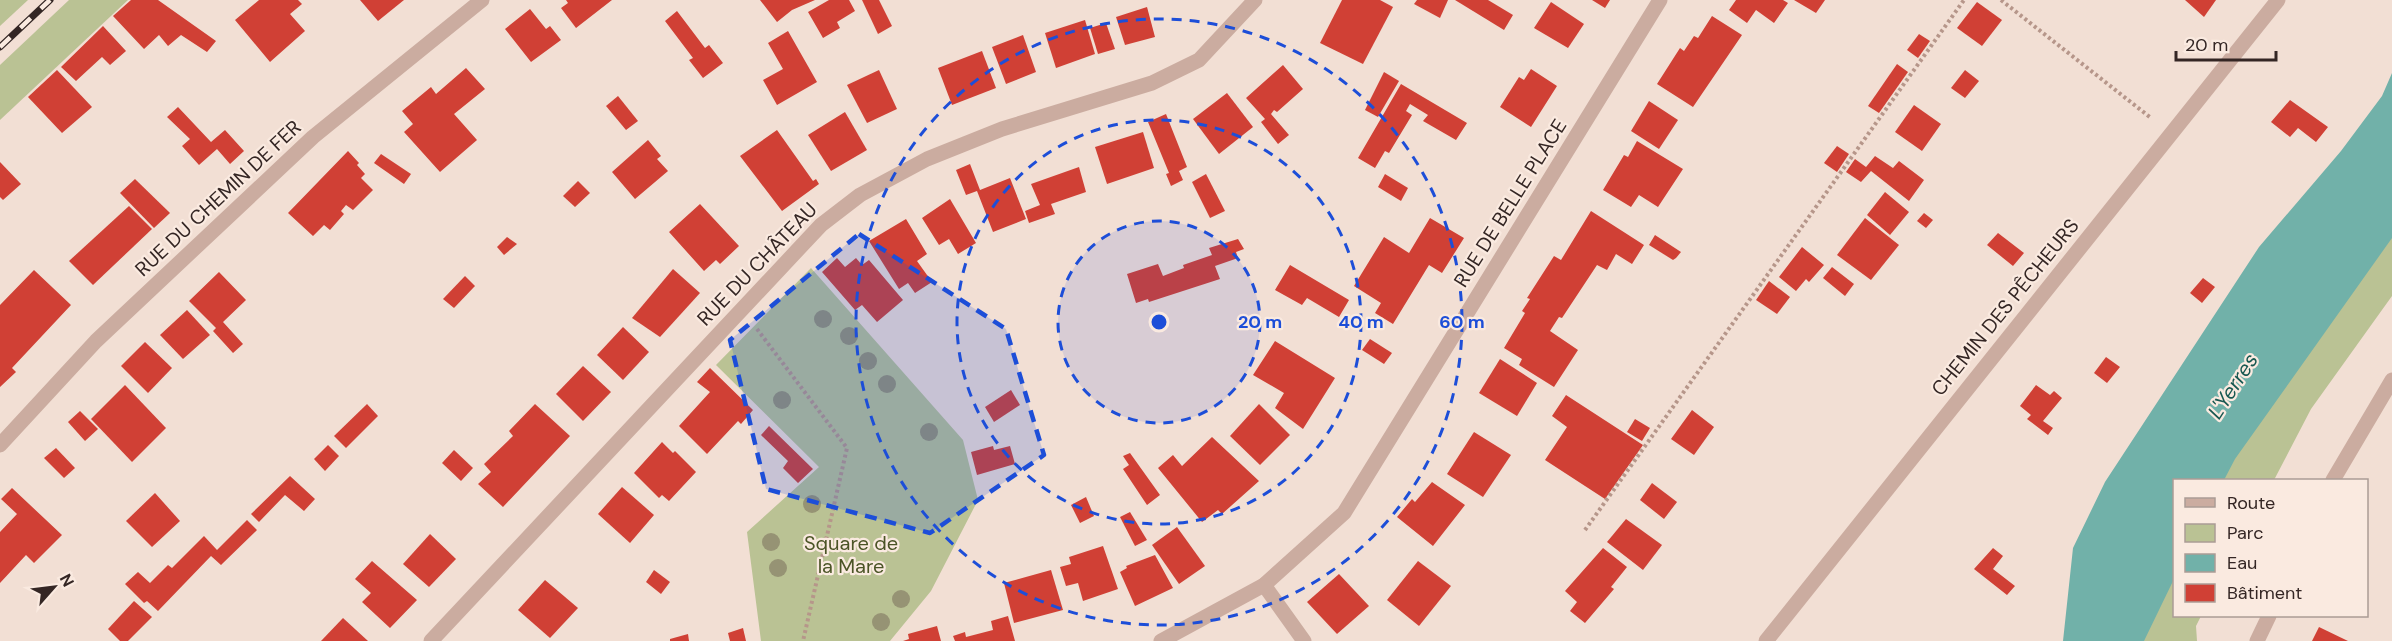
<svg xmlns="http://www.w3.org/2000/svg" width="2392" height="641" font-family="'DM Sans',sans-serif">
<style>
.green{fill:#bac294}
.water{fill:#71b1a9}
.building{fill:#d04035}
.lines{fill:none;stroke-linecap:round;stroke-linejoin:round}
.path{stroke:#b6968a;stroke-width:4;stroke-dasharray:3 3;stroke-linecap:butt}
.minor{stroke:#cbaca0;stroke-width:15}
.rail-casing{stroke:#342624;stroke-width:7}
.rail{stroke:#faeae0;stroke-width:4.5;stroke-dasharray:14;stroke-linecap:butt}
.tree{fill:#969374}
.marked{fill:#1d4ed8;fill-opacity:0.2;stroke:#1d4ed8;stroke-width:4.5;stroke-dasharray:12 8;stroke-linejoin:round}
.ring{fill:none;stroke:#1d4ed8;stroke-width:3;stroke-dasharray:10 8}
.labels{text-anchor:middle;stroke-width:4.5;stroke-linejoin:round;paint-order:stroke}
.street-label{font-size:20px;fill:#342624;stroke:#faeae0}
.park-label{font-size:20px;fill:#4b5426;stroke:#faeae0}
.water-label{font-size:21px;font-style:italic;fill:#175851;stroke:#faeae0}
.centre{fill:#1d4ed8;stroke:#faeae0;stroke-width:3}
.ring-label{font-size:18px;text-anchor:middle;font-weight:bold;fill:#1d4ed8;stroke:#faeae0;stroke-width:4.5;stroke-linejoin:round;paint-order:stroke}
</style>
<rect width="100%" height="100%" fill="#f2dfd4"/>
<g class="green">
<polygon points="0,0 28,0 0,26"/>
<polygon points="69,0 128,0 0,120 0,65"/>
<polygon points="2392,204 2392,296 2311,409 2274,480 2211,480"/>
<polygon points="811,268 963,440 978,500 931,591 890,641 761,641 747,532 819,467 716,365"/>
<polygon points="2174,539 2174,616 2201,616 2196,626 2197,641 2134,641"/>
</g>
<polygon class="water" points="2392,73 2392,238 2235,459 2224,480 2174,480 2174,579 2144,641 2063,641 2073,548 2105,482 2259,247 2341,151 2382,96"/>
<g class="building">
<polygon points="131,0 158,0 216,41 207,52 181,35 168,46 159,35 144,49 113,16"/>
<polygon points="259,0 298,0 302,4 290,14 305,31 270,62 235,20"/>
<polygon points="360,0 404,0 378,21"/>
<polygon points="566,0 612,0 576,28 561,8 568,3"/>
<polygon points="760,0 815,0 792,10 777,22"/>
<polygon points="829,0 849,0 855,11 837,22 840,28 823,38 808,12"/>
<polygon points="862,0 879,0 892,26 878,34"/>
<polygon points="1342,0 1380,0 1393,7 1363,64 1320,43"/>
<polygon points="1417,0 1448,0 1440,18 1414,4"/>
<polygon points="1455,0 1488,0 1513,15 1504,30"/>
<polygon points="1592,0 1610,0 1605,8"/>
<polygon points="1736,0 1783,0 1788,3 1774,23 1756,10 1747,23 1729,10"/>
<polygon points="1794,0 1825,0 1816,13"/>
<polygon points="2185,0 2216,0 2204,17"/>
<polygon points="1551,2 1584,24 1568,48 1534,28"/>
<polygon points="1977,2 2002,20 1982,46 1957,28"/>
<polygon points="1147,7 1155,37 1125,45 1116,17"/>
<polygon points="530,9 546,29 550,26 561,40 531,62 505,29"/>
<polygon points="677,11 705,48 709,45 723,63 703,78 689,60 693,58 665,21"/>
<polygon points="1712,16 1742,35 1693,107 1657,84 1680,48 1684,51 1694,36 1698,38"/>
<polygon points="1085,20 1095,54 1056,68 1045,33"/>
<polygon points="1106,23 1115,49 1098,54 1090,28"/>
<polygon points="103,26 126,51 110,65 102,57 76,81 61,67"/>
<polygon points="788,31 817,82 777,105 763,80 783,69 768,43"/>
<polygon points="1919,34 1930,41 1918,58 1907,50"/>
<polygon points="1023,35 1036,72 1006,84 992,47"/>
<polygon points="982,51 996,88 952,105 938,68"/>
<polygon points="1897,64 1908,72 1879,113 1868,106"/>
<polygon points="1283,65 1303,89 1277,112 1274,110 1271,114 1289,135 1278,144 1261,122 1265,119 1246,98"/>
<polygon points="466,68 485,89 454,114 477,140 440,172 404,132 413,124 402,111 431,87 436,94"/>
<polygon points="1531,69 1557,86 1531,127 1500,107 1519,77 1524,80"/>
<polygon points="57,70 92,107 62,133 28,97"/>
<polygon points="879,70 897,109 867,123 847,85"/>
<polygon points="1965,70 1979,81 1965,98 1951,88"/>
<polygon points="1384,72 1399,81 1378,117 1365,110"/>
<polygon points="1401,84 1467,123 1456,140 1423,121 1428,115 1410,104 1406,111 1412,115 1389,153 1385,151 1375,168 1358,158"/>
<polygon points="1227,93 1253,127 1219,154 1193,119"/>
<polygon points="618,96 638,121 626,130 606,106"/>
<polygon points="2290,100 2328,127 2316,142 2298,128 2290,137 2271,122"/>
<polygon points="1649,101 1678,120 1659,149 1631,131"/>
<polygon points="1914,105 1941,124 1922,151 1895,132"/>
<polygon points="178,107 211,142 225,130 244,151 230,164 217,149 199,165 182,146 190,139 167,117"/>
<polygon points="845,112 867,150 831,171 808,135"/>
<polygon points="1166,114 1187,167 1179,171 1183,180 1171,186 1166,174 1169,173 1148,122"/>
<polygon points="777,130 813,181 816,179 819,184 782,211 740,156"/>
<polygon points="1143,132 1154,168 1107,184 1095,147"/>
<polygon points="648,140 661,156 657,159 668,171 635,199 612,172"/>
<polygon points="1637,141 1683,169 1658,207 1639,195 1631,207 1603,190 1624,155 1628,157"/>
<polygon points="1837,146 1849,154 1837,172 1824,163"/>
<polygon points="348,151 359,163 357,165 365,174 361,178 373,190 353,210 346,205 341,211 344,214 330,230 324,225 313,236 288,213"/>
<polygon points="381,154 411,174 404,184 374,163"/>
<polygon points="1875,156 1893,168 1899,161 1924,180 1909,201 1871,171 1861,182 1846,172 1855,159 1866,167"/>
<polygon points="0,162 21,184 3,200 0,197"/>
<polygon points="970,164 980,190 1010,178 1026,219 993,232 977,191 966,195 956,170"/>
<polygon points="1079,167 1086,192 1051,204 1055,214 1029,223 1025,211 1040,205 1031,184"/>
<polygon points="1206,174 1225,211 1210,218 1192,182"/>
<polygon points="1385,174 1408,188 1401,201 1378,187"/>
<polygon points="135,179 170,213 154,228 120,193"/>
<polygon points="578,181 590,193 575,207 563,196"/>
<polygon points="1885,192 1909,212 1890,235 1867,215"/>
<polygon points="950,199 976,243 958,254 949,239 939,245 922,218"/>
<polygon points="700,204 739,246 720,264 716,260 704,271 669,232"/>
<polygon points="129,206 152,229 93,285 69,261"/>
<polygon points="1591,211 1644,245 1632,264 1616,254 1607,270 1597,265 1562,318 1559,317 1550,331 1578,350 1554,387 1519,365 1522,359 1504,348 1525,313 1522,311 1530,299 1527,298 1554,256 1561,260"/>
<polygon points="1924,213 1933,220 1926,228 1917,221"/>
<polygon points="1430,218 1464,238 1442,273 1429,265 1393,324 1375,313 1381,303 1354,286 1384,237 1409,253"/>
<polygon points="1865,218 1899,245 1871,280 1837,255"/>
<polygon points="906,219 927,254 917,261 932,282 915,293 908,283 899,289 869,241"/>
<polygon points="1998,233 2024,253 2013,266 1987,245"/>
<polygon points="1655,235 1681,252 1676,258 1673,260 1649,245"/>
<polygon points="507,237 517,244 504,255 497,247"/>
<polygon points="1238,239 1244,249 1236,252 1238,258 1215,266 1220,279 1149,302 1148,299 1136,303 1127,274 1158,264 1163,276 1184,268 1183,265 1212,255 1209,248"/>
<polygon points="1802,247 1824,265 1809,282 1806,279 1796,291 1779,277"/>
<polygon points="837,258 845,267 856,258 862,265 869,260 903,300 877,322 862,305 855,310 822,272"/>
<polygon points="1290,265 1349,300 1339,317 1307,298 1302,305 1275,290"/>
<polygon points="1832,267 1854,284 1845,296 1823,278"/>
<polygon points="673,269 700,293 660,337 632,318"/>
<polygon points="34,270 71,305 12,368 16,372 0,387 0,305"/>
<polygon points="219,272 246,300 223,322 243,344 233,353 213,331 216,328 189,301"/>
<polygon points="465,276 475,286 454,308 443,299"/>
<polygon points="2203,278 2215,287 2202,303 2190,293"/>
<polygon points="1769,281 1790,297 1777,314 1756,300"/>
<polygon points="187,310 210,335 183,359 160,335"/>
<polygon points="623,327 649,352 623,380 597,355"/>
<polygon points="1370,339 1392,353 1384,364 1362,350"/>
<polygon points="1275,341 1335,378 1303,429 1275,408 1284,393 1253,375"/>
<polygon points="145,342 172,368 148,393 121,366"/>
<polygon points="2106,357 2120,367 2107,383 2094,373"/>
<polygon points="1500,359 1537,383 1517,416 1479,393"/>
<polygon points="583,366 611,392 583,421 556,394"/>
<polygon points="710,368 753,410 741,424 738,421 707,454 679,426 710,392 697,382"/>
<polygon points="125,385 166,428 132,462 91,419"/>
<polygon points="2036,385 2050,395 2054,391 2062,398 2043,421 2053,428 2048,435 2027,419 2031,415 2020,406"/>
<polygon points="1011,390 1020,405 994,422 985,407"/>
<polygon points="1566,395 1643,445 1605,499 1545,460 1567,427 1552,416"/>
<polygon points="367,404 378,416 346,448 334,436"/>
<polygon points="535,404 570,436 503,507 478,484 491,472 484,464 513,436 509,431"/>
<polygon points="1259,404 1290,435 1260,465 1230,436"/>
<polygon points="1692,410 1714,427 1694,455 1671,439"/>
<polygon points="80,411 98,429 85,441 68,422"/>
<polygon points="1635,419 1650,428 1642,441 1627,432"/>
<polygon points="769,426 813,469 798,483 783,468 788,461 761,435"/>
<polygon points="1474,432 1511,455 1483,497 1447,474"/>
<polygon points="1212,437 1259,481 1222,514 1218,510 1202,522 1158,468 1173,455 1182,466"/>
<polygon points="662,442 673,453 675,451 696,472 669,501 662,495 659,498 634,473"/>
<polygon points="328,445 339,456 325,471 314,459"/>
<polygon points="993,446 994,450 1010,446 1015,464 977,475 971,452"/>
<polygon points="56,448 75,468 64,478 44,458"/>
<polygon points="454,450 473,468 461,481 442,463"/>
<polygon points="1130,453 1160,495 1147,505 1123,469 1129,465 1123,456"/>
<polygon points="290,476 315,499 304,511 285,495 259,522 251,514"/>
<polygon points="1432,482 1465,505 1433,546 1397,517 1412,499 1415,502"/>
<polygon points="1652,483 1677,502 1664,519 1640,500"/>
<polygon points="622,487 654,515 630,543 598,514"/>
<polygon points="12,488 62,535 34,563 26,555 0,583 0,532 17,514 1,499"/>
<polygon points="155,493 180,521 152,547 126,521"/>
<polygon points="1086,497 1094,516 1080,523 1071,505"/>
<polygon points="1130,512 1147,540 1135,546 1120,517"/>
<polygon points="1626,519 1662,545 1643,570 1607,542"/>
<polygon points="247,520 257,530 221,565 211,556 158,611 147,601 144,603 125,584 138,572 150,583 168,565 172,568 204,536 217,550"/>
<polygon points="1177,527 1205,566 1179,584 1152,545"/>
<polygon points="430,534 456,559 429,587 403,564"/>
<polygon points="1103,546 1118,589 1083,601 1078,583 1066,586 1060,567 1071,564 1069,557"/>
<polygon points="1603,548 1627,567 1611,587 1614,589 1585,623 1570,611 1577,602 1565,591"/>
<polygon points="1993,548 2003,556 1993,569 2015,586 2007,595 1974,569"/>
<polygon points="1155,555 1173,588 1135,606 1120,572 1127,568 1126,566"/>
<polygon points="372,561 417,600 390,628 362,602 371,593 355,579"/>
<polygon points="1418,561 1451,586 1419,626 1387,600"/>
<polygon points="654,570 670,582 661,594 646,582"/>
<polygon points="1051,570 1063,610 1014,623 1004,583"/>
<polygon points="1339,574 1369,606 1337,634 1307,602"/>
<polygon points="545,580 578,608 550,638 518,610"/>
<polygon points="134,601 152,617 128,641 120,641 108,629"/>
<polygon points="1008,616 1015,641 955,641 953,636 965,632 966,637 993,630 991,621"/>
<polygon points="343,618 368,641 321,641"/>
<polygon points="937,626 941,641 903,641 909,639 908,634"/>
<polygon points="2319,627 2348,641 2312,641"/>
<polygon points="743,628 746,641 730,641 728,633"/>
<polygon points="688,634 689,641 670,641 670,639"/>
</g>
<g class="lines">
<g class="path">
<polyline points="2001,0 2151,118"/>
<polyline points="757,329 847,448 803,641"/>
<polyline points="1585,530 1964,0"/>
</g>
<g class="minor">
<polyline points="0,445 96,341 313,137 482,0"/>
<polyline points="2333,480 2392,380"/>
<polyline points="1264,585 1304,641"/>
<polyline points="431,641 821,225 860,195 927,159 1002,129 1152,83 1199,60 1255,0"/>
<polyline points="1161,641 1264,585 1344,513 1660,0"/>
<polyline points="1766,641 2278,0"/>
<polyline points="2257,641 2269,616"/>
</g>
<defs>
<polyline id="rail" points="0,47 50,0"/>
</defs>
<use href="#rail" class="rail-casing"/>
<use href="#rail" class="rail"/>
</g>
<g class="tree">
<circle cx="823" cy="319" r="9"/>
<circle cx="849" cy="336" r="9"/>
<circle cx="868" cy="361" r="9"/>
<circle cx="887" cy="384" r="9"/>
<circle cx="782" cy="400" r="9"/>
<circle cx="929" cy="432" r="9"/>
<circle cx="812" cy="504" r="9"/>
<circle cx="771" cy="542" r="9"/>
<circle cx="778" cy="568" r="9"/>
<circle cx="901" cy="599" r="9"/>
<circle cx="881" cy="622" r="9"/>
</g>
<path class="marked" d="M859,234l147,95 38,126 -114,78 -164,-44 -36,-149z"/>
<circle cx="1159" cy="322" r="101" fill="#1d4ed8" fill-opacity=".12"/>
<g class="ring">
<circle cx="1159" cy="322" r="101"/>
<circle cx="1159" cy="322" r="202"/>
<circle cx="1159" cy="322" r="303"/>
</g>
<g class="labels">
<g class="street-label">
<text transform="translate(218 198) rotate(-43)" y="7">RUE DU CHEMIN DE FER</text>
<text transform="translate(1510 203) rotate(-58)" y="7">RUE DE BELLE PLACE</text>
<text transform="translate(757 264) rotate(-46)" y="7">RUE DU CHÂTEAU</text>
<text transform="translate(2005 307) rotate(-51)" y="7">CHEMIN DES PÊCHEURS</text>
</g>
<g class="park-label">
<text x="851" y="550">Square de<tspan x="851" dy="23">la Mare</tspan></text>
</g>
<g class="water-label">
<text transform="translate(2233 386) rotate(-57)" y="7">L'Yerres</text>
</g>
</g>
<circle cx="1159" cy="322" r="9" class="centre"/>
<g class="ring-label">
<text x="1260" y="328">20 m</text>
<text x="1361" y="328">40 m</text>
<text x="1462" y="328">60 m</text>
</g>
<rect x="2173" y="479" width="195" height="138" fill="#faeae0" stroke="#ab9c95" stroke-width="1.5"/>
<rect x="2185" y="498" width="30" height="9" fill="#cbaca0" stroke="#ab9c95" stroke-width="1.5"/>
<text x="2227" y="509" font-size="18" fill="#342624">Route</text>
<rect x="2185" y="524" width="30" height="18" fill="#bac294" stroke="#ab9c95" stroke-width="1.5"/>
<text x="2227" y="539" font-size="18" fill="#342624">Parc</text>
<rect x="2185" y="554" width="30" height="18" fill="#71b1a9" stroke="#ab9c95" stroke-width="1.5"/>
<text x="2227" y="569" font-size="18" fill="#342624">Eau</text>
<rect x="2185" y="584" width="30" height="18" fill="#d04035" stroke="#ab9c95" stroke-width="1.5"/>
<text x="2227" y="599" font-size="18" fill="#342624">Bâtiment</text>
<g transform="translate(54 587) rotate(62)" stroke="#faeae0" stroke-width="4.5" paint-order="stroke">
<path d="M0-4.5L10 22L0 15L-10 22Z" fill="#342624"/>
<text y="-9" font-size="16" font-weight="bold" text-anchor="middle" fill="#342624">N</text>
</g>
<path d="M2176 51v9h100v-9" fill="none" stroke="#342624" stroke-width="3"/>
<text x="2185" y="51" font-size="18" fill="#342624" stroke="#faeae0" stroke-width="4.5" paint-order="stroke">20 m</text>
</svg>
